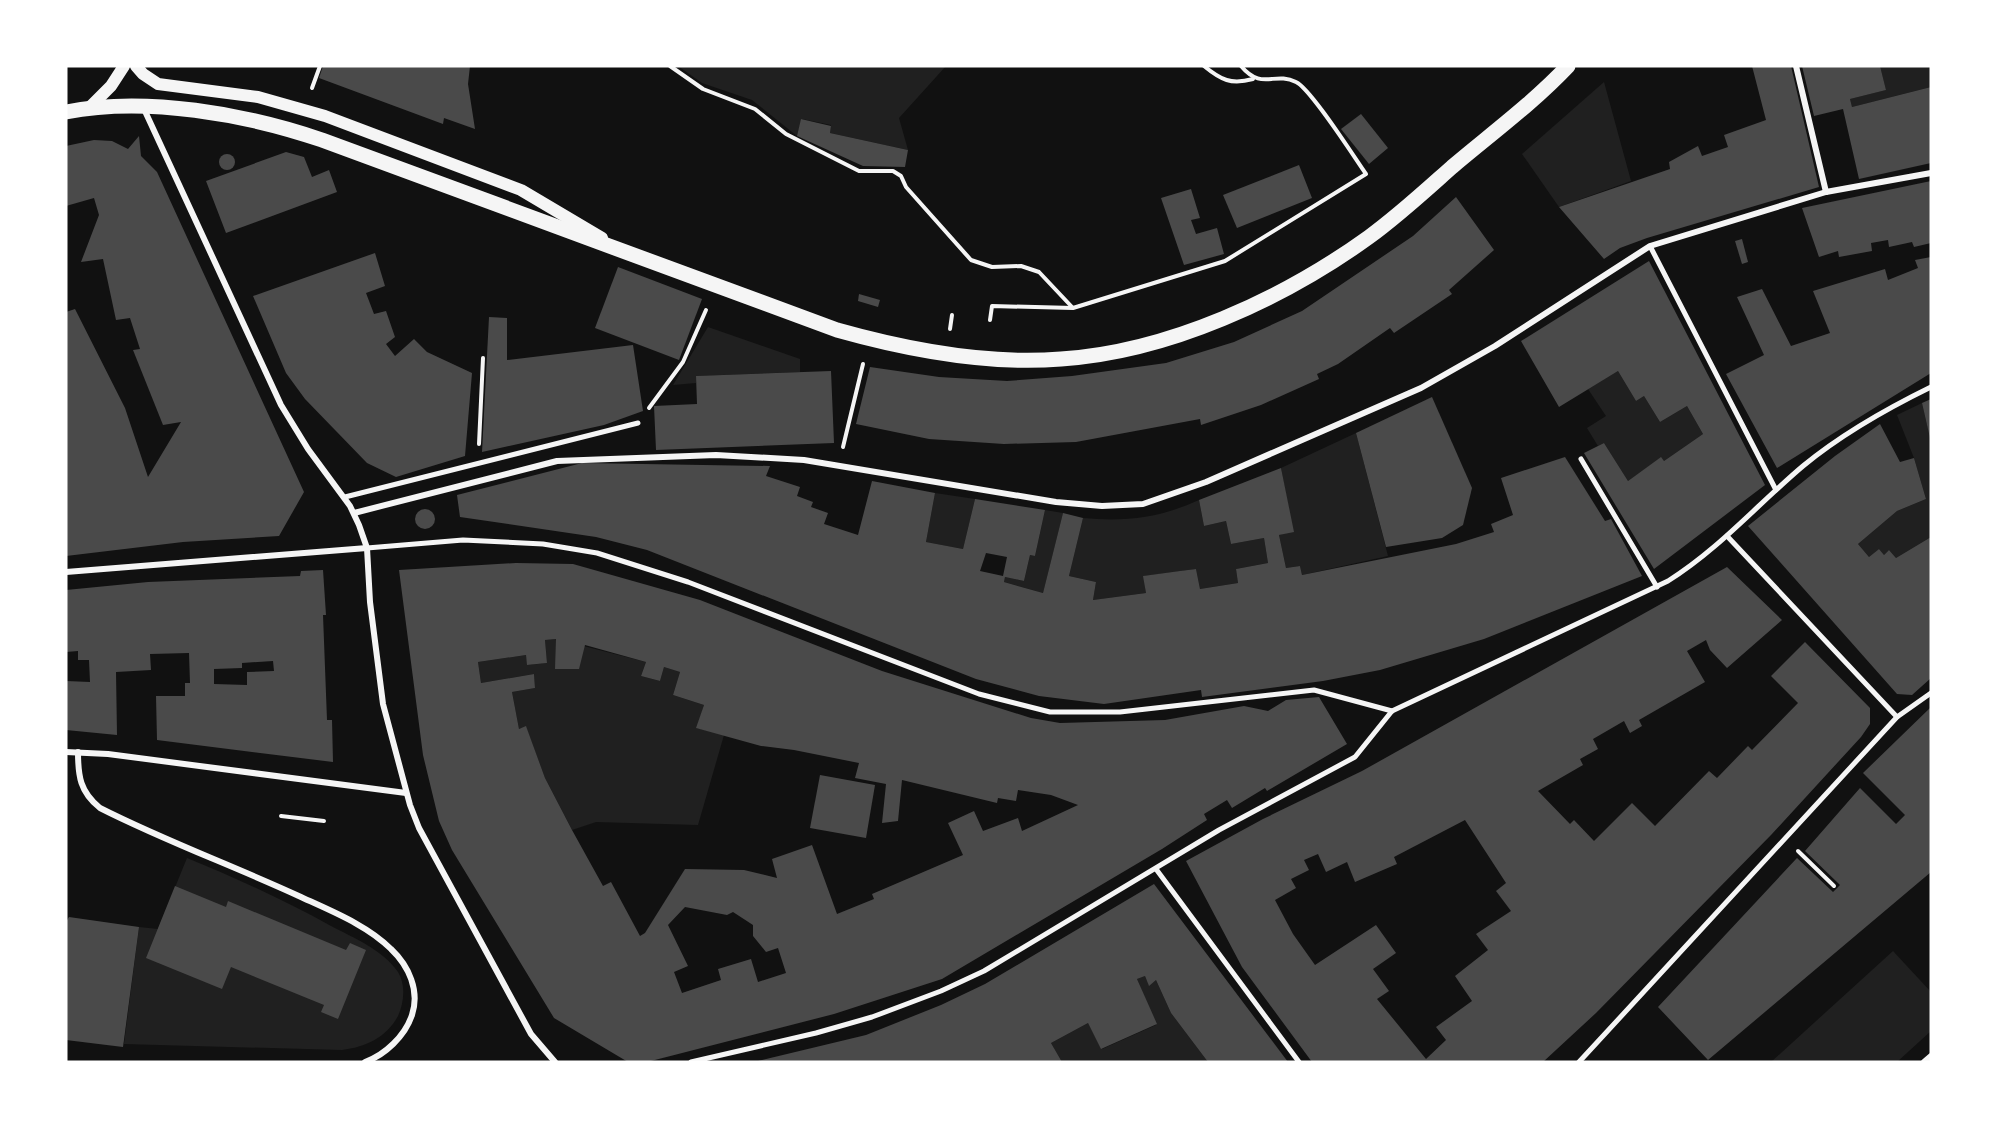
<svg xmlns="http://www.w3.org/2000/svg" width="1997" height="1128" font-family="'Noto Sans',sans-serif">
<style>
.green{fill:#202020}
.building{fill:#4a4a4a;fill-rule:evenodd}
.lines{fill:none;stroke-linecap:round;stroke-linejoin:round}
.path{stroke:#f5f5f5;stroke-width:4}
.pedestrian{stroke:#f5f5f5;stroke-width:5}
.minor{stroke:#f5f5f5;stroke-width:6}
.secondary{stroke:#f5f5f5;stroke-width:12}
.primary{stroke:#f5f5f5;stroke-width:15}
</style>
<rect width="100%" height="100%" fill="#111"/>
<g class="green">
<polygon points="678,66 946,66 899,118 908,150 830,133 831,125 802,119 797,136 752,100 702,83"/>
<polygon points="1880,66 1931,66 1931,87 1852,107 1850,99 1886,90"/>
<polygon points="1604,82 1631,181 1559,207 1522,154"/>
<polygon points="708,327 800,359 800,372 696,376 696,383 673,385"/>
<polygon points="1618,371 1636,401 1644,396 1660,422 1687,406 1703,434 1664,461 1660,458 1628,481 1604,443 1598,446 1587,428 1606,416 1588,389"/>
<polygon points="1922,403 1931,442 1931,537 1896,558 1889,550 1884,555 1879,549 1869,557 1858,544 1897,511 1926,499 1914,458 1897,415"/>
<polygon points="1356,433 1388,556 1302,575 1300,566 1286,568 1279,535 1293,531 1281,468"/>
<polygon points="935,493 975,499 963,549 926,542"/>
<path d="M1199,500l5,26 22,-5 5,23 33,-6 4,25 -32,6 2,14 -38,6 -4,-20 -52,7 2,17 -53,7 3,-18 -27,-6 14,-58c42,4 77,0 116,-18z"/>
<polygon points="1045,510 1063,513 1043,593 1004,582 1005,577 1024,581 1030,555 1035,556"/>
<polygon points="556,639 646,662 641,676 660,681 664,667 680,672 673,695 704,705 697,728 724,735 698,825 596,822 572,830 545,778 526,727 519,729 512,692 535,688 534,674 481,683 478,662 526,655 528,665 547,663 545,640"/>
<path d="M187,858c49,20 97,42 144,68 23,12 52,24 67,46 8,13 6,31 0,44 -12,22 -33,31 -56,34l-218,-6 15,-117 19,2z"/>
<polygon points="1893,951 1931,992 1931,1031 1897,1062 1771,1062"/>
<polygon points="1145,976 1149,985 1156,980 1171,1013 1208,1062 1062,1062 1051,1043 1088,1023 1102,1049 1156,1025 1137,979"/>
</g>
<g class="building">
<polygon points="323,66 470,66 468,84 475,129 444,118 443,124 319,78"/>
<polygon points="1752,66 1791,66 1819,187 1647,238 1620,248 1604,259 1559,207 1670,169 1669,162 1698,146 1702,156 1728,147 1724,135 1766,120"/>
<polygon points="1802,66 1880,66 1886,90 1850,99 1852,107 1931,87 1931,163 1859,179 1843,109 1814,116"/>
<polygon points="1361,114 1388,148 1369,164 1341,129"/>
<polygon points="801,119 831,126 830,133 908,150 905,167 863,166 797,136"/>
<polygon points="139,136 141,156 157,172 304,492 279,536 183,542 66,556 66,312 75,309 125,408 148,477 181,422 163,425 133,350 140,349 130,318 116,320 103,259 81,262 99,215 94,198 66,206 66,146 94,140 112,141 128,149"/>
<polygon points="286,152 304,157 312,177 329,170 337,192 226,233 206,181"/>
<circle cx="227" cy="162" r="8"/>
<polygon points="1299,165 1312,198 1237,228 1223,195"/>
<polygon points="1931,181 1931,243 1914,247 1912,242 1889,247 1888,240 1871,243 1872,251 1839,257 1838,251 1819,257 1802,208"/>
<polygon points="1191,189 1200,218 1191,220 1196,234 1217,228 1224,254 1184,265 1161,198"/>
<polygon points="1456,197 1494,250 1449,290 1452,294 1394,333 1390,328 1338,364 1317,374 1319,379 1261,405 1201,425 1200,419 1076,442 1004,444 929,439 856,424 870,367 939,377 1007,381 1072,376 1166,363 1234,342 1302,311 1413,236"/>
<polygon points="1742,239 1748,262 1742,264 1735,241"/>
<polygon points="375,253 385,286 366,293 374,314 386,311 395,337 386,344 395,356 414,339 427,352 472,373 465,456 396,477 367,463 305,399 286,373 253,296"/>
<polygon points="1931,257 1931,373 1777,468 1726,374 1764,355 1737,297 1762,289 1791,346 1830,333 1813,291 1885,269 1888,280 1918,268 1915,260"/>
<polygon points="1649,261 1765,485 1654,569 1584,453 1604,443 1628,481 1661,457 1664,461 1703,434 1687,406 1660,422 1644,396 1636,401 1618,371 1559,407 1521,341"/>
<polygon points="618,267 702,299 679,360 595,328"/>
<polygon points="859,294 880,300 878,307 858,301"/>
<polygon points="489,317 507,318 507,360 633,345 643,411 604,425 482,452"/>
<polygon points="831,371 834,443 656,450 654,406 697,404 696,376"/>
<polygon points="1432,397 1472,488 1463,525 1442,538 1386,547 1356,433"/>
<polygon points="1931,399 1931,438 1930,438 1922,403"/>
<polygon points="1880,424 1900,462 1914,458 1926,499 1897,511 1858,544 1869,557 1879,549 1884,555 1889,550 1896,558 1931,537 1931,678 1912,695 1897,694 1748,526 1835,456"/>
<path d="M1565,457l40,64 6,-2 31,57 -158,63 -104,31 -57,11 -121,16 -1,-7 -97,14 -65,-8 -63,-17 -329,-129 -51,-13 -136,-20 -3,-22 125,-32 188,3 -4,10 34,11 -3,9 16,6 -2,5 17,6 -4,11 34,11 14,-54 63,12 -9,49 37,7 12,-50 70,11 -10,46 -5,-1 -6,26 -19,-4 -1,5 39,11 20,-80 20,5 -14,58 27,6 -3,18 53,-7 -3,-17 37,-5 16,-2 4,20 38,-6 -2,-14 32,-6 -4,-25 -33,6 -5,-23 -22,5 -5,-26 82,-32 13,64 -15,3 7,33 14,-2 2,9 154,-31 38,-12 -3,-8 22,-9 -12,-37zM986,553l21,4 -4,19 -23,-5z"/>
<circle cx="425" cy="519" r="10"/>
<path d="M516,563l57,1 127,36 182,71 149,47 29,5 105,-3 79,-14 24,5 18,-11 33,-3 28,47 -80,47 -2,-3 -33,20 -5,-8 -23,14 3,6 -45,29 -220,130 -108,35 -187,48h-19l-74,-44 -102,-168 -13,-29 -16,-66 -24,-185zM556,639l-1,30h24l6,-24 61,17 -5,14 19,5 4,-14 16,5 -7,23 31,10 -8,23 65,18 33,4 65,13 -4,15 31,6 -4,39 16,-2 4,-41 95,23 1,-5 18,3 2,-11 33,5 27,10 -56,26 -4,-13 -35,13 -9,-20 -26,12 15,32 -91,39 2,5 -37,15 -25,-69 -40,14 5,19 -33,-8 -59,-1 -40,64 -5,3 -29,-54 -8,4 -31,-56 -27,-52 -19,-52 -7,3 -7,-37 23,-4 -1,-14 -53,9 -3,-21 48,-7 1,10 20,-2 -2,-23zM685,907l42,8 6,-3 20,13v11l13,16 12,-4 8,25 -28,9 -7,-23 -33,10 3,11 -39,13 -8,-21 14,-6 -20,-41z"/>
<path d="M1727,567l55,53 -55,48 -17,-18 -4,-10 -19,11 18,31 -66,38 3,6 -12,7 -6,-12 -31,18 5,10 -18,10 3,6 -45,26 32,33 4,-4 20,21 38,-38 23,23 54,-55 8,7 31,-32 4,4 46,-47 -27,-27 34,-34 65,66v16l-9,13 -90,98 -175,178 -53,49h-231l-70,-95 -56,-106 77,-42 99,-48zM1465,820l41,63 -10,8 15,20 -35,23 12,16 -33,26 17,25 -36,26 10,13 -20,19 -49,-60 12,-8 -16,-22 23,-16 -20,-28 -61,40 -22,-31 -18,-34 21,-12 -5,-9 18,-9 -5,-10 14,-6 8,18 21,-10 8,20 42,-18 -3,-7z"/>
<path d="M323,570l3,45h-3l4,105h5l1,42 -176,-22 -1,-44h29v-13h5l-1,-30 -39,1 1,16 -35,2 1,63 -51,-5v-49l24,1 -1,-22h-11v-9l-12,1v-62l82,-8 152,-6 1,-5zM273,661l1,10 -27,1v13l-33,-1v-15l28,-1v-5z"/>
<polygon points="1931,707 1931,872 1708,1060 1658,1007 1797,858 1833,892 1840,885 1805,851 1860,788 1896,824 1905,815 1863,773"/>
<polygon points="820,775 875,785 866,838 810,828"/>
<polygon points="1154,884 1288,1062 1208,1062 1171,1013 1156,980 1149,986 1145,976 1137,979 1157,1024 1101,1049 1088,1023 1051,1043 1062,1062 754,1062 866,1035 941,1005 985,984"/>
<polygon points="175,886 226,907 228,901 346,950 350,943 366,950 338,1019 321,1012 324,1005 231,967 222,989 146,958"/>
<polygon points="69,917 139,927 123,1047 66,1040 66,922"/>
</g>
<g class="lines">
<g class="path">
<polyline points="670,66 703,89 755,109 786,134 859,171 893,171 901,176 906,187 971,260 992,267 1021,266 1039,272 1072,307"/>
<path d="M1204,66c17,14 27,19 49,13"/>
<polyline points="312,88 320,66"/>
<path d="M990,320l2,-14 81,2 152,-47 141,-87c-12,-17 -55,-85 -70,-92 -22,-11 -34,9 -55,-16"/>
<polyline points="950,329 952,315"/>
<polyline points="649,408 683,362 706,310"/>
<polyline points="479,444 483,358"/>
<polyline points="843,447 863,364"/>
<polyline points="281,816 324,821"/>
<polyline points="1798,851 1834,886"/>
</g>
<g class="pedestrian">
<polyline points="1650,246 1776,490"/>
<polyline points="1581,459 1657,587"/>
<polyline points="345,497 638,423"/>
<polyline points="1727,536 1897,717"/>
<polyline points="367,548 463,540 543,544 597,553 688,582 979,694 1050,712 1120,712 1314,690 1392,711"/>
<polyline points="1156,869 1299,1062"/>
<path d="M691,1062l125,-29 56,-16 69,-26 43,-20 235,-141 136,-73 37,-46 276,-130c51,-32 90,-77 135,-115 40,-33 83,-57 128,-79"/>
<polyline points="1579,1062 1897,717 1931,693"/>
</g>
<g class="minor">
<polyline points="1796,66 1826,192"/>
<polyline points="144,109 281,405 308,449 350,506 359,525 367,548 370,602 383,704 410,805 419,828 531,1034 555,1062"/>
<polyline points="354,513 557,461 716,455 804,460 1056,502 1102,506 1143,504 1206,482 1421,388 1495,346 1650,246 1826,192 1931,173"/>
<polyline points="66,572 367,548"/>
<polyline points="66,752 108,754 406,793"/>
<path d="M78,752c0,24 2,40 22,56 65,33 134,58 201,89 30,14 66,28 90,52 18,17 29,42 21,66 -7,21 -27,40 -47,47"/>
<polyline points="1924,1062 1931,1056"/>
</g>
<g class="secondary">
<polyline points="136,66 143,74 158,84 258,97 325,116 521,190 602,238"/>
<polyline points="89,108 111,86 124,66"/>
</g>
<path class="primary" d="M66,112c79,-16 180,2 256,28l515,190c71,20 149,35 224,29 107,-7 222,-60 308,-122 29,-21 56,-46 83,-70 39,-33 81,-64 116,-101"/>
</g>
<rect width="1997" height="1128" fill="none" stroke="#ffffff" stroke-width="135"/>
</svg>
